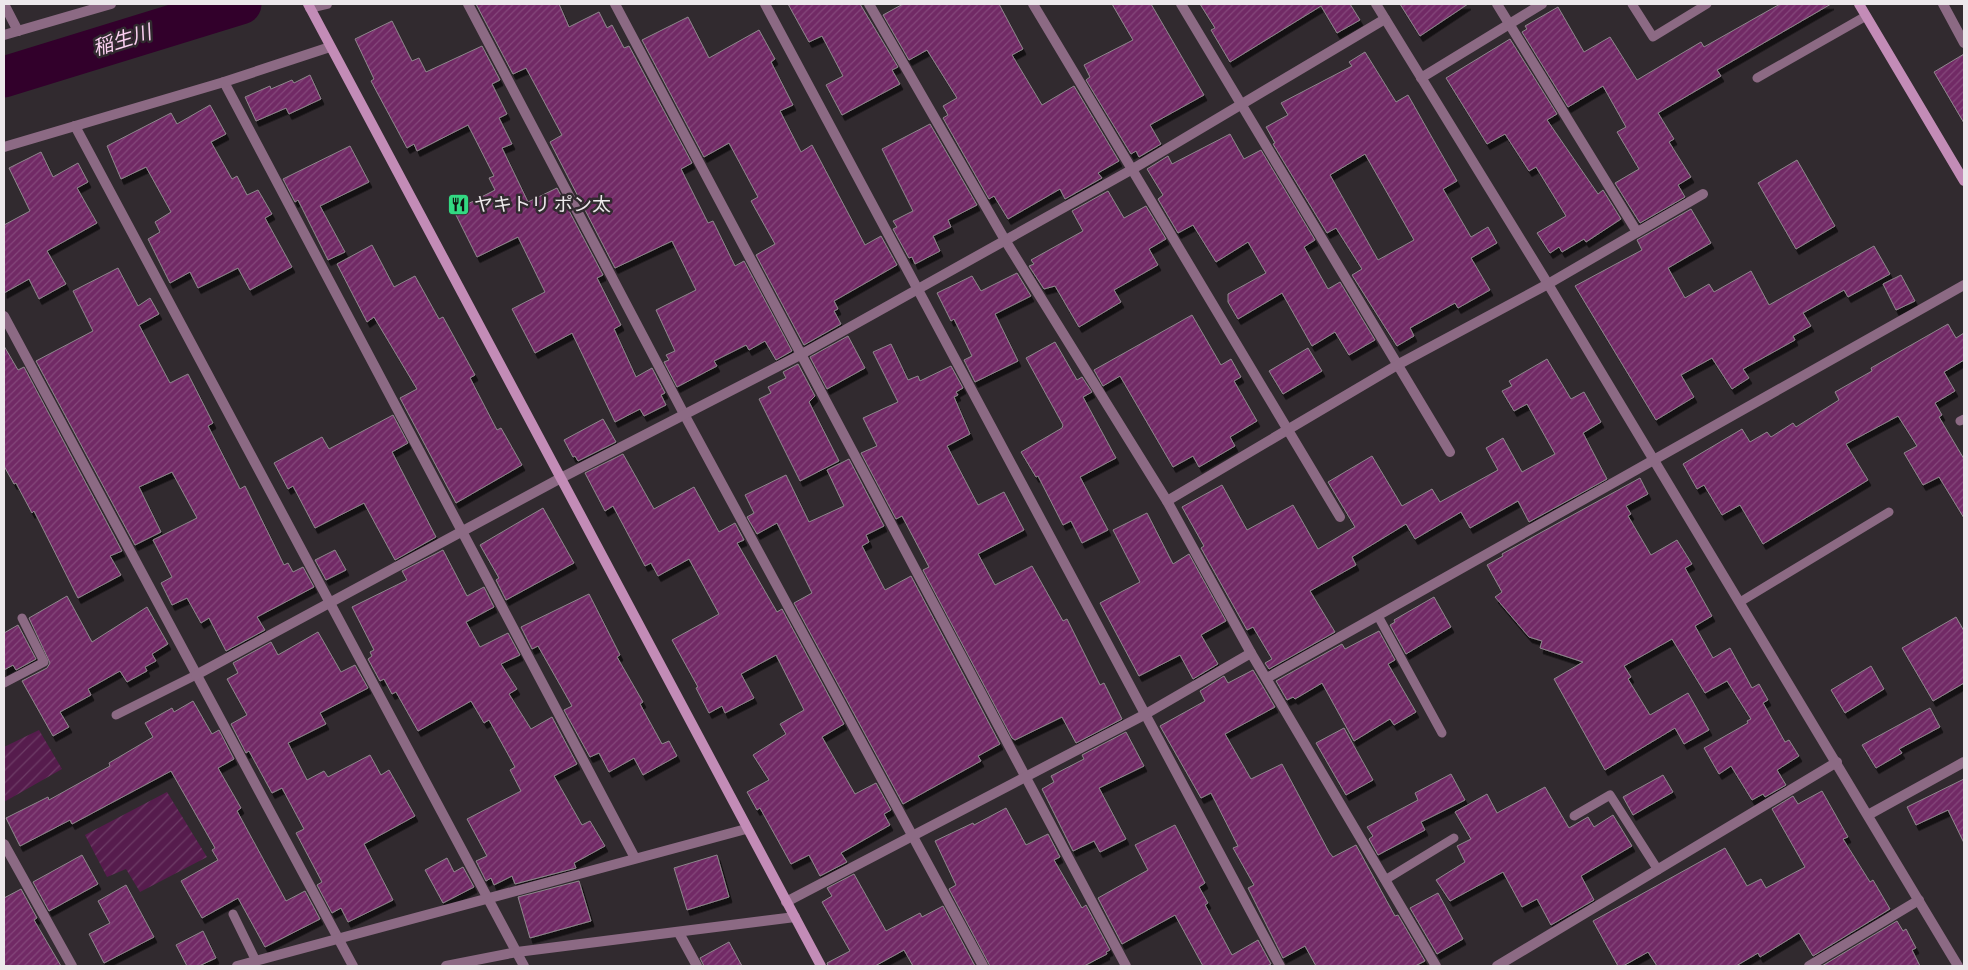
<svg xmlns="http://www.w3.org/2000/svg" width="1968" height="970" font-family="'PT Sans Narrow','Noto Sans JP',sans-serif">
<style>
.garden{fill:url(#garden-furrows)}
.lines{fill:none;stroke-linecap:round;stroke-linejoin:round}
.river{stroke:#32002b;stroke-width:41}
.building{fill:url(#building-hatch);stroke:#8f878d;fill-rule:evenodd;filter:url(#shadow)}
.lane{stroke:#8c6a84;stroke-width:9}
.street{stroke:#8c6a84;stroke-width:10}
.secondary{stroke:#c38cb7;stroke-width:10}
.labels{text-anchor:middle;stroke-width:5;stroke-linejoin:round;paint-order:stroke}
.poi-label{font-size:19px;fill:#ece8eb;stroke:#312a2f;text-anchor:start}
.water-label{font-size:20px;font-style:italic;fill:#fbd0f1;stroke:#312a2f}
</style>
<defs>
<pattern id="garden-furrows" width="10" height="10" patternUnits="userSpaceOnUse" patternTransform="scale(1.25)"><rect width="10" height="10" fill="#561c4d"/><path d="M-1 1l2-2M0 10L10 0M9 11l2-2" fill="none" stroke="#6e3d67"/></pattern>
<pattern id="building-hatch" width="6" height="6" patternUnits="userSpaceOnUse" patternTransform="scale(1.25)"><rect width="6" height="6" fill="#712965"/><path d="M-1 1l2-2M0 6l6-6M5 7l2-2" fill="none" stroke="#85487b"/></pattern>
<filter id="shadow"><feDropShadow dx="3" dy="5.5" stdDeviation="0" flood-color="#0009"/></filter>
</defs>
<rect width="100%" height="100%" fill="#312a2f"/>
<g class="garden">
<polygon points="39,730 62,769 4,802 4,747"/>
<polygon points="167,792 207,857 140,892 126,869 107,877 85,835"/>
</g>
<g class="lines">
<polyline class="river" points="4,77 241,4"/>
</g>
<g class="building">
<polygon points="476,4 559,4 569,27 599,12 607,28 612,25 624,48 629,46 692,163 681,169 708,223 713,221 735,266 744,261 792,351 776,360 765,341 749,350 746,345 714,361 717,366 677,387 664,362 669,360 666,355 675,351 656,310 696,290 672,241 615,268 550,142 562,135 526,68 513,74"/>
<polygon points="788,4 860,4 898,67 892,70 900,84 842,115 826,85 843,76 822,36 809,42"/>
<polygon points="903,4 999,4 1023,49 1012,55 1042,105 1074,86 1119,161 1098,173 1102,178 1065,199 1060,189 1008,219 994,196 989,199 943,118 948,115 943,106 957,98 927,50 909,60 883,15"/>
<polygon points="1112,4 1151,4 1204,95 1150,125 1161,144 1139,157 1136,151 1131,154 1086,80 1090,77 1084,65 1133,40"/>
<polygon points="1200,4 1350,4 1360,20 1337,33 1321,6 1230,62 1211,30 1215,28"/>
<polygon points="1400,4 1468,4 1420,36"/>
<polygon points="1780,4 1831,4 1717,70 1721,76 1658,113 1674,139 1669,142 1691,177 1678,185 1685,197 1640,223 1615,183 1639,169 1617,132 1626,127 1603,86 1568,107 1522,32 1527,29 1525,26 1558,7 1584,52 1610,37 1637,80 1701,42 1704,47"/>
<polygon points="688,17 709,58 759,30 775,59 771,62 793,105 780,111 801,152 812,145 865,245 881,236 897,265 834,301 838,309 834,311 841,324 804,345 756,255 775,244 751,201 758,197 729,143 704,157 642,40"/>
<polygon points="392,21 412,61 419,58 426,72 482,46 500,80 492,84 507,114 499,118 512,144 502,148 528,202 557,188 603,275 597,278 621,325 614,329 636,377 652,368 665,393 661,395 666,405 644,416 640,409 615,422 572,333 535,353 512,309 545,292 518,237 477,257 454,211 495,190 489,178 494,176 468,125 417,151 414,144 407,148 371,81 374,79 355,39"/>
<polygon points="1510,39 1557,114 1547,120 1598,194 1603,190 1621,219 1586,242 1584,239 1562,252 1559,247 1550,253 1537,233 1566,216 1536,167 1529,171 1505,134 1487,144 1446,78"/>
<path d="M1365,52l31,50 12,-7 22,39 27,47 -14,8 28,48 17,-10 9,16 -26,15 19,32 -32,18 -3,-5 -45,25 4,8 -17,10 -45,-71 10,-6 -26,-41 -9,5 -54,-89 2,-1 -9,-16 22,-12 -7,-12 71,-37 -3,-4zM1365,154l49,86 -36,20 -48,-85z"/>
<polygon points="1964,54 1964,123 1934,72"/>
<polygon points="310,75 321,99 289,114 286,108 256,121 245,97 270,86 271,89 292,80 294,83"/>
<polygon points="210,105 226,134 211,142 232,179 237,176 247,195 258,190 272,214 265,218 292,267 250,290 238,268 198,288 190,272 170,283 148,239 160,232 155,222 171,212 146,167 121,179 107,146 171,113 177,124"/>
<polygon points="930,124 977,205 948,220 951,227 933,236 940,251 915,264 912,257 909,258 893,229 897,227 893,221 913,211 882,149"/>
<polygon points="1230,134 1244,159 1261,150 1315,240 1304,247 1328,289 1340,282 1375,340 1349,355 1335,332 1312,346 1282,293 1238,319 1228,302 1228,294 1266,273 1248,242 1216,262 1193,225 1178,233 1158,199 1163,195 1147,169 1168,156 1172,164"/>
<polygon points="350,146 369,182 320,206 345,252 328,260 298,200 295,202 283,179"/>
<polygon points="41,152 53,177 78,163 88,182 77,188 97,223 47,251 66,284 39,299 29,279 4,293 4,225 30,211 9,168"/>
<polygon points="1797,160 1835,226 1796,249 1758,183"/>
<polygon points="1108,191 1124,218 1146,206 1166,239 1149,249 1158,265 1114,290 1121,302 1079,327 1055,286 1044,289 1029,266 1034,264 1031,260 1083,231 1072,211"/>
<polygon points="1691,209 1711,243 1668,268 1685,298 1709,284 1714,292 1751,271 1769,305 1874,246 1890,274 1848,297 1844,290 1803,313 1811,326 1793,336 1795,340 1743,369 1749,378 1732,389 1712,358 1681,375 1694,397 1656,420 1575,286 1642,250 1637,240"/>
<polygon points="372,245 394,287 415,276 439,319 443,317 475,375 470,378 497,430 501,428 522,465 456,503 400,398 417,389 374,317 367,322 337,264"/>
<polygon points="118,268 138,306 150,298 159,314 139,325 170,383 188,374 213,423 208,426 240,489 245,486 284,565 288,563 293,572 303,567 314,587 257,617 265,630 226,651 209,618 201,623 187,598 172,605 161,583 172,577 153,540 197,518 172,472 139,487 161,532 135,545 36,361 93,331 73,291"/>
<polygon points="1017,273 1031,296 995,314 1018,361 975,382 964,360 972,356 954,319 951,321 937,293 972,276 981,291"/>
<polygon points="1901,275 1915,301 1896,310 1883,284"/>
<polygon points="1192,315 1221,365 1231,359 1241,377 1234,381 1257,421 1230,437 1235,446 1199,467 1193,456 1173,467 1120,376 1103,386 1094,370"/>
<polygon points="1948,324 1956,338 1964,333 1964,360 1944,372 1955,391 1935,403 1942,415 1939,417 1964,459 1964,518 1939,477 1923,485 1904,453 1917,446 1898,416 1846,444 1868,480 1763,544 1740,505 1722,515 1704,485 1697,489 1683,464 1742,429 1750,442 1767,432 1771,437 1793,423 1796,427 1839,400 1835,392 1872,371 1871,368"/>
<polygon points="848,336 865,368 827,389 810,357"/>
<polygon points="1055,342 1077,380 1082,377 1092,392 1083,397 1116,458 1080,477 1108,530 1082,543 1071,521 1063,525 1038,476 1036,477 1021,452 1062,428 1063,425 1026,358"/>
<polygon points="891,344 908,380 918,376 920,381 951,366 963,388 956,392 958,395 954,397 970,434 947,446 978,505 1004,492 1024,530 978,554 995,585 1032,566 1063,621 1067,619 1100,685 1104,683 1122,719 1076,743 1062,717 1015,740 1012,738 923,570 929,567 902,516 896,519 861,453 877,446 863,418 898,402 873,352"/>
<polygon points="4,346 18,370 24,367 122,551 110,556 121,575 78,598 34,511 32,513 16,483 14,484 4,466"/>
<polygon points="1308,348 1322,371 1283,394 1269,371"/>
<polygon points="1547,359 1571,399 1584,392 1601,422 1583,433 1607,479 1529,522 1518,501 1470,528 1461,512 1415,539 1406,524 1352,557 1356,565 1310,591 1335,632 1269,669 1265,663 1272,659 1253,627 1247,630 1201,548 1204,546 1182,507 1222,485 1247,530 1293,505 1318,549 1355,527 1328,482 1372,456 1402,506 1432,489 1440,502 1498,470 1486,448 1503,438 1522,472 1555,454 1527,404 1514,411 1502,391 1512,386 1509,381"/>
<polygon points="798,364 815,396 809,402 839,461 800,481 759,399 771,393 768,387 786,378 783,372"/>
<polygon points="393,415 408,443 392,452 436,537 395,560 364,503 315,528 293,486 288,489 274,463 322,437 329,449"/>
<polygon points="603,419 616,442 578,461 575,456 573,457 564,440"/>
<polygon points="623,454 654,509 694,487 719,532 735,523 744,540 737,543 777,612 782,609 844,724 822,737 855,794 876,783 891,810 884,814 890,825 841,853 847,862 820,876 809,855 791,864 760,808 757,810 747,792 769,780 753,755 786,734 780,724 804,710 776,655 741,674 754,698 725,713 722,706 709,713 696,688 698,687 672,640 719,614 689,559 658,576 651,563 645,566 613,506 605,511 585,473"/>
<polygon points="849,459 884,526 866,535 869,542 862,546 885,590 911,576 1000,744 978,756 981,761 903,804 794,603 812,593 777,523 757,534 747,517 754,513 745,495 786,475 809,522 844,506 827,470"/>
<polygon points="1640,478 1648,494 1626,506 1631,514 1628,516 1651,555 1677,540 1692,564 1685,568 1712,616 1695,626 1713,658 1730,648 1752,688 1759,684 1768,700 1763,703 1785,742 1789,740 1799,756 1777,770 1786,785 1765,797 1763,794 1752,800 1731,766 1719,774 1704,748 1748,723 1747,721 1751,719 1727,681 1705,693 1672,639 1624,666 1631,677 1628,679 1650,715 1688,693 1709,730 1684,744 1675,728 1605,770 1554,679 1583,662 1540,648 1542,641 1529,637 1495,597 1502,592 1487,565 1503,556 1502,554"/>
<polygon points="543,508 574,563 506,600 496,580 499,578 480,545"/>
<polygon points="1147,513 1173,564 1189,554 1226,621 1201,635 1218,664 1193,679 1180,655 1139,676 1100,603 1140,582 1113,530"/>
<polygon points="335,550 346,570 326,580 315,560"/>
<polygon points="443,550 467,596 484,587 494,607 466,622 480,647 508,633 520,655 501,664 517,689 509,694 531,729 552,717 577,764 554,776 582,825 590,821 605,846 574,863 576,868 515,884 512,876 494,885 491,878 486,881 476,861 487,856 467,819 521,791 510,770 515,767 489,720 484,723 471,701 418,731 396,692 392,694 384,679 380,681 368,659 372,656 370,652 374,650 352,607 407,580 402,571"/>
<polygon points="589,594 620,655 617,657 643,702 640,704 662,744 669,741 677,756 643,775 634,758 609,772 599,753 590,757 564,710 572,706 538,646 532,649 521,627"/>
<polygon points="67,596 92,642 147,607 168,644 152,654 156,661 145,667 147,671 127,682 120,671 88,689 91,695 60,712 69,727 53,736 22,681 47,668 50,663 29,618"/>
<polygon points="1434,597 1451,627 1406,654 1390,625 1395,622 1394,620"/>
<polygon points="1956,617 1964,631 1964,683 1933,701 1902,648"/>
<polygon points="18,625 36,659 16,670 13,665 4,670 4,633"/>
<polygon points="1379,631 1395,660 1388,664 1416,712 1394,725 1390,719 1354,741 1322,683 1295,699 1293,697 1287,700 1276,681 1342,644 1345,649"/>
<polygon points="318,632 341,672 355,665 368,688 320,713 326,724 288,743 307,780 324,771 328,777 370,755 381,775 389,770 415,816 364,844 393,900 348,922 341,908 332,913 317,885 322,882 296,833 304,829 282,788 272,793 249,751 246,753 231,724 247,715 227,679 238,673 233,663 271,642 278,655"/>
<polygon points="1871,666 1884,689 1845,713 1831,690"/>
<polygon points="1253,670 1275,707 1225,734 1251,779 1282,764 1329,852 1333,857 1356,845 1395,916 1398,915 1425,961 1415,966 1316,966 1305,946 1283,958 1248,888 1254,885 1233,848 1238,846 1211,793 1201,798 1160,726 1205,701 1200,691 1224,676 1228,683"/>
<polygon points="193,701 212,734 219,730 234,759 218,768 241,808 237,811 286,901 305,891 320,919 265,947 238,898 202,918 181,881 218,860 212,850 215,848 171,771 72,824 70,820 20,846 6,818 48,797 49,800 110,766 109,763 153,737 145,723 172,708 174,712"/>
<polygon points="1930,708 1940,727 1899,749 1902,753 1876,768 1862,745"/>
<polygon points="1344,728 1373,780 1346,795 1316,743"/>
<polygon points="1126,732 1144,766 1099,788 1126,839 1100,852 1094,841 1073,851 1042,789 1054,782 1051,776 1084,759 1082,755"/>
<polygon points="1451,774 1465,800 1421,822 1425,830 1378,855 1369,839 1373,836 1367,827 1418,800 1415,793"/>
<polygon points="1663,775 1673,792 1633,815 1623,797"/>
<polygon points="1964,779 1964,843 1948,810 1916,825 1907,807"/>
<polygon points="1545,787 1569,828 1588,817 1594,827 1613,815 1632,846 1581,876 1594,900 1551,925 1537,899 1522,907 1503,872 1450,901 1436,880 1465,862 1457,846 1471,839 1455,812 1487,794 1497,813"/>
<polygon points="1822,791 1848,837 1843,839 1870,882 1873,880 1890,909 1813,956 1799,933 1760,957 1758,953 1736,966 1657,966 1648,952 1623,966 1618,966 1593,921 1725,848 1747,886 1761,879 1766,888 1805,867 1772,809 1793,796 1798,804"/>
<polygon points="1006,808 1026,845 1048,834 1060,857 1054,860 1082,908 1086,905 1110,950 1106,952 1107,954 1084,966 990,966 949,889 956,885 935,841 973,823 974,825"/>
<polygon points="1175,825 1205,883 1199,887 1208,903 1205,905 1232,955 1258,940 1271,964 1267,966 1203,966 1175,915 1122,944 1098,898 1148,870 1135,845"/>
<polygon points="82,855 98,884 49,911 33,882"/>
<polygon points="717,855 729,897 687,910 674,868"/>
<polygon points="447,858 454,872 463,867 474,887 443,903 425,870"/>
<polygon points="854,874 886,931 920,913 922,917 943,906 975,966 913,966 904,950 875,966 828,966 827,963 850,951 822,902 832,896 827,888"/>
<polygon points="579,881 591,921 530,938 518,897"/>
<polygon points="126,885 154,937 104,963 89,934 110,923 98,901"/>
<polygon points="21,889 37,918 34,920 61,966 4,966 4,898"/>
<polygon points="1438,893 1463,939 1437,954 1410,908"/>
<polygon points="1897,921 1903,931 1906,929 1916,948 1912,950 1920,966 1822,966"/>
<polygon points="203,931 216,958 199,966 187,966 176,945"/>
<polygon points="729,942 742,966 704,966 700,958"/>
</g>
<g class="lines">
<g class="lane">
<polyline points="1632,4 1653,37 1707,4"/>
<polyline points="1757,78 1866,16"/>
<polyline points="1960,421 1964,419"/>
<polyline points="1740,602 1889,512"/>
<polyline points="1378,616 1442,733"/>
<polyline points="4,683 44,662 22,618"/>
<polyline points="116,715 196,675"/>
<polyline points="1574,816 1610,795 1658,870"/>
<polyline points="1385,880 1454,838"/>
<polyline points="233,914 256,961"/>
</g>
<g class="street">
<polyline points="4,4 18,31"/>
<polyline points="468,4 684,414 983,966"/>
<polyline points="615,4 1126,966"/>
<polyline points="765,4 1280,966"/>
<polyline points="869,4 1005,240 1167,501 1251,653 1436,966"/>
<polyline points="1033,4 1340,517"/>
<polyline points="1181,4 1450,452"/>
<polyline points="1376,4 1548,284 1958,966"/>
<polyline points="1497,4 1637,232"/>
<polyline points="1943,4 1964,43"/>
<polyline points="310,8 327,4"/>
<polyline points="4,35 111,4"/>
<polyline points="1421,78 1542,4"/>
<polyline points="224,82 635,858"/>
<polyline points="75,126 524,966"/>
<polyline points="4,147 224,82 330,47"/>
<polyline points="4,316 353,966"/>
<polyline points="1167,501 1399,364 1548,284 1703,194"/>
<polyline points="196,675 559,479 800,355 1131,170 1385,19"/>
<polyline points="1267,678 1964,285"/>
<polyline points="1868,815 1964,762"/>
<polyline points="4,844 72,966"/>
<polyline points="786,902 1144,715 1251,653"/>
<polyline points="679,933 697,966"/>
<polyline points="237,966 746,829"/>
<polyline points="446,966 517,952 795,917"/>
<polyline points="1497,966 1837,762"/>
<polyline points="1809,966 1919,900"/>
</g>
<g class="secondary">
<polyline points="308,4 821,966"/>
<polyline points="1859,4 1964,181"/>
</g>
</g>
<defs>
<symbol id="restaurant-square" viewBox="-11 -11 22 22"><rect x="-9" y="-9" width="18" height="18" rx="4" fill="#32d882" stroke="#312a2f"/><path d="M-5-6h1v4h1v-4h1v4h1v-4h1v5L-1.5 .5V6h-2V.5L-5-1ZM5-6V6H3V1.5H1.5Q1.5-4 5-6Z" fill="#111"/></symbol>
</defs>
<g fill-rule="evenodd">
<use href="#restaurant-square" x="446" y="192" width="25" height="25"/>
</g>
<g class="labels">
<g class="poi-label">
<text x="474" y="211">ヤキトリ ポン太</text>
</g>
<g class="water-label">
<text transform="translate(122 40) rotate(-17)" y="7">稲生川</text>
</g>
</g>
<rect width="1968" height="970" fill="none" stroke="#ece8eb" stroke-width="10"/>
</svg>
